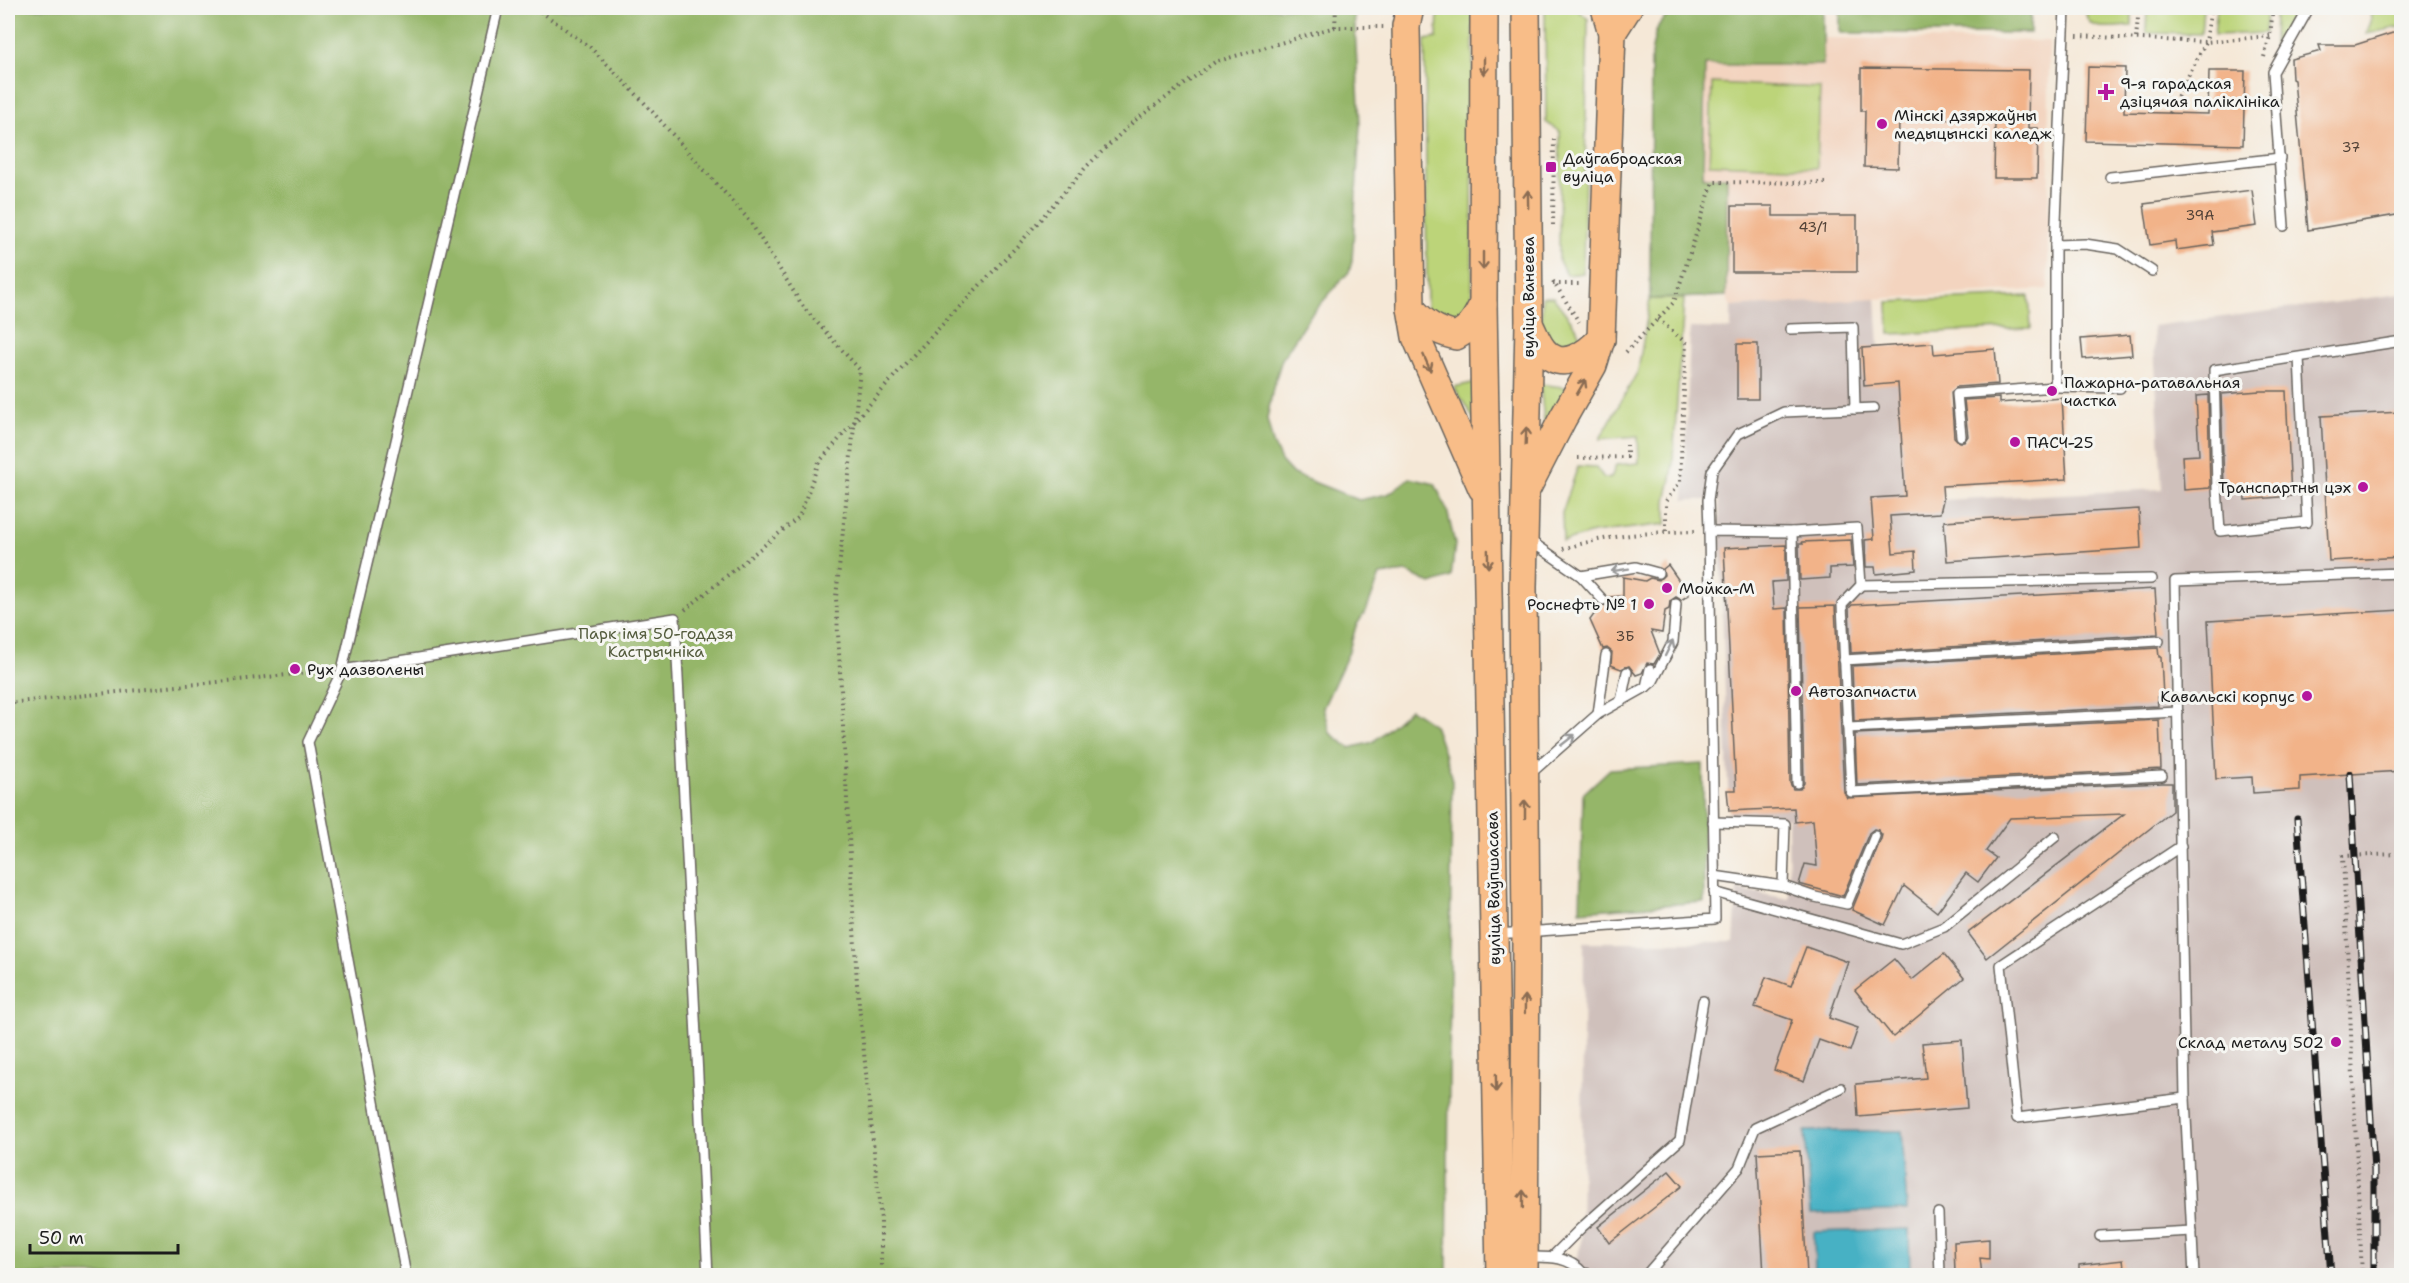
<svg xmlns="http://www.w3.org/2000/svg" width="2409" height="1283" font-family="'Shantell Sans',sans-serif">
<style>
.built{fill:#f3d4bf}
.industrial{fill:#cfc0bb}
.green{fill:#bcd479;stroke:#6c784a;stroke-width:1.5}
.forest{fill:#95b669;stroke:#586942;stroke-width:1.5}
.water{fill:#46b1c4;stroke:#316670;stroke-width:1.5}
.building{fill:#f2b389}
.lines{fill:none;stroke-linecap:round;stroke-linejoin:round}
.lane-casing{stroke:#68635d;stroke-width:12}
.primary-casing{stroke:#68635d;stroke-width:30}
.path{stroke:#68635d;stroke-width:4;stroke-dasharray:1.5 4.5;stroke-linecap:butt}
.lane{stroke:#fff;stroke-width:9}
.primary{stroke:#f8bd88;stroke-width:27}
.rail-casing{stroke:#1c1c1c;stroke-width:7}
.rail{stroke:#f6f6f2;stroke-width:4.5;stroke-dasharray:14;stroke-linecap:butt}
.oneway{stroke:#8a6c52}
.oneway2{stroke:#999}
.poi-dot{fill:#b5179e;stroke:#f6f6f2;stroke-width:2}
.labels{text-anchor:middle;stroke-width:6;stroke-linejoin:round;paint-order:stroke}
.number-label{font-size:14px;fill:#524237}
.poi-label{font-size:16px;fill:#1c1c1c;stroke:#f6f6f2;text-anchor:start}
.street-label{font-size:16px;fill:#1c1c1c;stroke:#f6f6f2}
.park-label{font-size:16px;fill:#545c3d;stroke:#f6f6f2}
</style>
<rect width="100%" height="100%" fill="#f6f6f2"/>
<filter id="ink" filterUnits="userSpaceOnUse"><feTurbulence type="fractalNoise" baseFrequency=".0167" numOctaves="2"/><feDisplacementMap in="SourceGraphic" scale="12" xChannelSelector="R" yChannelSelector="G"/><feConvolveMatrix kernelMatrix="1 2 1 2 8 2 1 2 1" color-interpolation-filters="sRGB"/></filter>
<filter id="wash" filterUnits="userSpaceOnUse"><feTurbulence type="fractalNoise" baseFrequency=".008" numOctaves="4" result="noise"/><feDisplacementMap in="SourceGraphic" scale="24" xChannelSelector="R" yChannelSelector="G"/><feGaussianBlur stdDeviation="1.35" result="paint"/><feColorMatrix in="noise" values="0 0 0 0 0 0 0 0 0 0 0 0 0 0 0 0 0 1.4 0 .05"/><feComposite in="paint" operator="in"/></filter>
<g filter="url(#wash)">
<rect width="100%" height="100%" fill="#f5e8d7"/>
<polygon class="built" points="1824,38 2049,41 2048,289 1731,307 1726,296 1727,177 1703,177 1705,65 1822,65"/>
<polygon class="industrial" points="2401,294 2401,1275 1570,1276 1581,1245 1584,942 1734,942 1737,889 1789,899 1788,818 1729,818 1719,500 1684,500 1690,328 1731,329 1731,307 1876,298 1879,347 1933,343 1943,500 2162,489 2153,326"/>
<g class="green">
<polygon points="1441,8 1473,8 1472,307 1460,322 1441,322 1427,309 1425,40 1437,38 1438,10"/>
<polygon points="1545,8 1576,8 1588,19 1583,273 1567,275 1559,261 1560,132 1546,122"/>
<path d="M2086,8h46v18c-19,0 -48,9 -46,-18z"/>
<polygon points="2147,8 2203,8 2201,34 2146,33"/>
<polygon points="2217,8 2267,8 2265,33 2214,35"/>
<polygon points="2275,8 2297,8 2274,48"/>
<polygon points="2370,8 2401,8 2401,27 2366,34 2371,22"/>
<polygon points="1712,83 1820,88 1817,168 1709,164"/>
<polygon points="2029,296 2031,328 1889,334 1888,302"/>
<polygon points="1542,297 1553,297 1576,327 1582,341 1566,349 1549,346 1542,331"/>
<polygon points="1650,299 1684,299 1672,474 1666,501 1666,524 1593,533 1563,542 1562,513 1578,466 1596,467 1604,478 1611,478 1616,465 1639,463 1638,436 1600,439 1638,371"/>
<polygon points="1477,382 1478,426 1454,387"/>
<polygon points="1540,384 1570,388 1545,429"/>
</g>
<g class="forest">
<polygon points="8,8 1354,8 1360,125 1352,261 1349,272 1309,317 1282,359 1273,388 1267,419 1273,443 1281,461 1293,474 1359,500 1388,494 1410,478 1435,484 1447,510 1455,544 1451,577 1431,584 1407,572 1380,575 1367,609 1356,626 1348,654 1323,708 1330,733 1350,748 1373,742 1410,709 1434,725 1452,776 1447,1275 8,1275"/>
<path d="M1683,8h140v57h-118l-2,112h24l-1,119 -76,3 1,-244c4,-25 5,-37 32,-47z"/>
<polygon points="1840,8 2031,8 2030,33 1840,33"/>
<polygon points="1703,764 1704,902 1580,911 1583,794 1610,769"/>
</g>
<g class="water">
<polygon points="1805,1131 1902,1131 1907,1210 1811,1214"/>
<polygon points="1909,1229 1910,1275 1815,1275 1814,1232"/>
</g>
<g id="blocks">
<g class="building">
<polygon points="2402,30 2402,214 2308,230 2294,80 2292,79 2291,59 2321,51 2319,45 2355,45"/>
<polygon points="2088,67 2125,68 2124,112 2208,114 2209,71 2245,71 2243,145 2086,141"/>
<polygon points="1861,68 2029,70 2028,128 2038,128 2037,178 1994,178 1995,120 1899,119 1898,168 1864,167 1865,111 1861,111"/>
<polygon points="2252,190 2257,226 2212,232 2214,245 2176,250 2175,241 2150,245 2144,204"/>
<polygon points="1732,206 1773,206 1773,216 1857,216 1857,272 1732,272"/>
<polygon points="2130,335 2132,355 2083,359 2081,339"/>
<polygon points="1933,343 1934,354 1995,349 1998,384 1957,387 1951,392 1954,437 1959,442 1964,442 1968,436 1964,400 1999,398 1999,403 2062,398 2067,479 1942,486 1943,500 1940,513 1890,516 1893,553 1915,551 1916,570 1876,574 1875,567 1866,567 1865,540 1874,539 1871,498 1905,496 1898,383 1864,386 1862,348"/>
<rect x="1737" y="344" width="21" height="55"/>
<polygon points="2260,391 2286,391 2291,496 2245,500 2244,487 2224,488 2221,394"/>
<polygon points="2208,395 2210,488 2184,490 2182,456 2199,455 2196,396"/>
<polygon points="2402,412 2402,557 2329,561 2321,416"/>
<polygon points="2139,509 2141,548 1947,561 1944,521"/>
<polygon points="1851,540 1853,567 1830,568 1830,578 1800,580 1799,544 1803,544 1802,542"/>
<polygon points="1786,545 1786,581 1772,582 1774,609 1787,608 1790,783 1793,789 1800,789 1804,783 1800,607 1835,606 1844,792 1847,798 2162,783 2172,783 2172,811 1987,958 1968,933 2124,814 2010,818 1986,851 1996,858 1978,882 1966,873 1937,912 1904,886 1885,925 1852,910 1881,839 1882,835 1878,830 1874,829 1869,833 1843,896 1799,884 1805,864 1817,866 1813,820 1795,822 1794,808 1729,811 1727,790 1736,790 1724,548"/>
<polygon points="1668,565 1689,595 1681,600 1676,597 1670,601 1669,609 1665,611 1662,633 1651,631 1660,654 1654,664 1647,663 1642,673 1636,675 1629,666 1621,669 1611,665 1612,652 1607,648 1603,649 1590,620 1600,606 1608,605 1609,597 1623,596 1623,577 1645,581 1650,578 1659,580 1664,575 1663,569"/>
<polygon points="2155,589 2158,634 1851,653 1849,608 1852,605"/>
<polygon points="2402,610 2402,771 2300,777 2300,790 2253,793 2252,777 2216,779 2208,621"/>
<polygon points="2158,648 2159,657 2161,657 2163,697 2157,697 2158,706 1854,721 1852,666"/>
<polygon points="2159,720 2161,769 1857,785 1855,734"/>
<polygon points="1806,947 1848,962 1829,1018 1858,1028 1850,1051 1819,1040 1804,1081 1774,1070 1792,1020 1755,1007 1766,977 1791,986"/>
<polygon points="1944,954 1964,978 1893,1037 1855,990 1894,959 1912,980"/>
<polygon points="1962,1040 1967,1108 1858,1117 1856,1084 1926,1078 1922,1043"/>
<polygon points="1800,1151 1807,1275 1764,1275 1757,1153"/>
<polygon points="1669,1171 1682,1186 1609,1243 1598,1227"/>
<polygon points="1989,1239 1989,1259 1980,1258 1982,1275 1955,1275 1954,1242"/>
<polygon points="2123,1260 2125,1275 2079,1275 2079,1265"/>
</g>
</g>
</g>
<g filter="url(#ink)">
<use href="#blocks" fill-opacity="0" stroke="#68635d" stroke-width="1.5"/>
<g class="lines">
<defs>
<g id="lane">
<polyline points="2065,8 2055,245 2055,387 2120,388"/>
<polyline points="2110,177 2280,158"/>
<polyline points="2284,226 2273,72 2309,8"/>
<polyline points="2055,245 2085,244 2118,249 2152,271"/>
<polyline points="1790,329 1853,327 1855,409"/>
<polyline points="2299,357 2307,522 2220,531 2217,488 2214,370 2402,341"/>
<polyline points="1961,436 1957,394 2055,387"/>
<polyline points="1709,531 1708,500 1712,471 1738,434 1784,412 1874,408"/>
<polyline points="1792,532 1797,783"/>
<polyline points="1529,540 1581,576 1603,600"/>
<polyline points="1581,576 1636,567 1658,573"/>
<polyline points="1861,585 2151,579"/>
<polyline points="1844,660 2159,641"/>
<polyline points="342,670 675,618 708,1276"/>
<polyline points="1646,687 1653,681 1673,642 1676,604"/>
<polyline points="1621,701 1627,672"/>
<polyline points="1598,714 1606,655"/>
<polyline points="1848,728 2178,712"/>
<polyline points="1531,773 1598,714 1646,687 1650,669"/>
<polyline points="1713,822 1785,824 1783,886 1714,876"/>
<polyline points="2181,846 2001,965 2017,1118 2185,1098"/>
<polyline points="1783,886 1815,897 1847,904 1875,836"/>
<polyline points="1714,892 1901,944 1944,927 2055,837"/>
<polyline points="1496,934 1715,919 1709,531 1792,532 1857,528 1861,585 1842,605 1851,792 2162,776"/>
<polyline points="1938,1213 1940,1276"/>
<polyline points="2100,1236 2192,1231"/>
<polyline points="1553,1256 1581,1228 1680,1140 1703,1001"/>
<path d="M1526,1257c21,0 42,-2 57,16l20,3"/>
<polyline points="1647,1274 1739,1168 1755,1128 1841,1088"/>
<polyline points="406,1276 308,742 342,670 498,8"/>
<polyline points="1630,1276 1647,1276"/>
<polyline points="2194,1276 2185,1098 2175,581 2402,573"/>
</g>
<g id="primary">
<polyline points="1410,8 1406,26 1411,308 1416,337 1482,488"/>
<polyline points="1484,8 1483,304 1500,1276"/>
<polyline points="1612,33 1628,8"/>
<path d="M1411,308c12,15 25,23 45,28 15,-8 20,-17 27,-32"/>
<path d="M1529,324c5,9 8,19 14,26 18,23 44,4 58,-11"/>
<polyline points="1527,488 1563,418 1593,365 1601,339 1612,33 1605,8"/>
<polyline points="1524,1276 1526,932 1523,587 1529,324 1526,8"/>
</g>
</defs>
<use href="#lane" class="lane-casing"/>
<use href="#primary" class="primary-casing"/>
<g class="path">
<polyline points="536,8 590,47 640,98 749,220 804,308 860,370 836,597 857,984 881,1220 881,1276"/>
<polyline points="1335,27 1336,8"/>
<polyline points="2077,36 2206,42 2270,36"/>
<polyline points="2136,38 2139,8"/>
<polyline points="2264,57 2270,36 2273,8"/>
<polyline points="2169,113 2206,42 2211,8"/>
<polyline points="1553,225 1554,135"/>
<polyline points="1553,281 1579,322"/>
<polyline points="1553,284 1582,284"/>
<polyline points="1658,319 1686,343 1680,482 1666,501 1666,532"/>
<polyline points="1626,352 1674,302 1713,182 1829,183"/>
<polyline points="1578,458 1627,457 1627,445"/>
<path d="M1563,549c44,-14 89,-17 135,-18"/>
<polyline points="685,610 799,517 819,462 905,364 1020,243 1087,166 1134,121 1215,62 1335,27 1384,27"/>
<polyline points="8,703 327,671"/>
<polyline points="8,1268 14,1276"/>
<polyline points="2362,1276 2343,856 2402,854"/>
</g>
<use href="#lane" class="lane"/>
<use href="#primary" class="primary"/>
<defs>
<g id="rail">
<polyline points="2350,774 2374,1170 2374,1276"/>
<polyline points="2297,819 2331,1276"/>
</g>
</defs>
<use href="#rail" class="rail-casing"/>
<use href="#rail" class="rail"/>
</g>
<defs><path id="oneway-shaft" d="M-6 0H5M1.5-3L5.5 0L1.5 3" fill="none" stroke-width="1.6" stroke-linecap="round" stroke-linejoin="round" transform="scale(1.5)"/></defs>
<g class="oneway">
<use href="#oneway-shaft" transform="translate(1484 66) rotate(90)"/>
<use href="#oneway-shaft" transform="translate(1528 199) rotate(-91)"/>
<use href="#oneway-shaft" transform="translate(1483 261) rotate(90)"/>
<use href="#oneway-shaft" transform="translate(1427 363) rotate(66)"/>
<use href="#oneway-shaft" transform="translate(1581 387) rotate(-60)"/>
<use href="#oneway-shaft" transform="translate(1526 436) rotate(-88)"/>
<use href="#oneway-shaft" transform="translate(1488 559) rotate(89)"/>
<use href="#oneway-shaft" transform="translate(1525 809) rotate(-90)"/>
<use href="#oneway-shaft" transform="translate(1525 1004) rotate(-89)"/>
<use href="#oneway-shaft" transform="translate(1496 1083) rotate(89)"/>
<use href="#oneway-shaft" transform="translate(1523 1199) rotate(-89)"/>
</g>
<g class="oneway2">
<use href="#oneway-shaft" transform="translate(1620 570) rotate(171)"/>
<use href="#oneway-shaft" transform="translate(1669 648) rotate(-64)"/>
<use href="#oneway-shaft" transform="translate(1568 740) rotate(-38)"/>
</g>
</g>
<g class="poi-dot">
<path d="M2103 83h6v6h6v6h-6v6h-6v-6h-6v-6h6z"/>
<circle cx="1882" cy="124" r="6"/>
<rect x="1545" y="161" width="12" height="12" rx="3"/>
<circle cx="2052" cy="391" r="6"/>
<circle cx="2015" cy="442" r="6"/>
<circle cx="2363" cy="487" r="6"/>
<circle cx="1667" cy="588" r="6"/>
<circle cx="1649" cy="604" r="6"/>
<circle cx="295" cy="669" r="6"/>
<circle cx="1796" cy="691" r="6"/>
<circle cx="2307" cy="696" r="6"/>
<circle cx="2336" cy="1042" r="6"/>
</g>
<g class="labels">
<g class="number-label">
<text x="2351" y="152">37</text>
<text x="2200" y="220">39А</text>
<text x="1813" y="232">43/1</text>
<text x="1625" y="641">3Б</text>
</g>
<g class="poi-label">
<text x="2120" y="89">9-я гарадская<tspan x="2120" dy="18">дзіцячая паліклініка</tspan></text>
<text x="1894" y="121">Мінскі дзяржаўны<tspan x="1894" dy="18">медыцынскі каледж</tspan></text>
<text x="1563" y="164">Даўгабродская<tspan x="1563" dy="18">вуліца</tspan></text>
<text x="2064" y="388">Пажарна-ратавальная<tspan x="2064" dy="18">частка</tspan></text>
<text x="2027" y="448">ПАСЧ-25</text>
<text x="2351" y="493" text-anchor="end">Транспартны цэх</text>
<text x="1679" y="594">Мойка-М</text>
<text x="1637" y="610" text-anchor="end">Роснефть № 1</text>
<text x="307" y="675">Рух дазволены</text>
<text x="1808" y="697">Автозапчасти</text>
<text x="2295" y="702" text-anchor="end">Кавальскі корпус</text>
<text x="2324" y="1048" text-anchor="end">Склад металу 502</text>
</g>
<g class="street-label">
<text transform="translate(1528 297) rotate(-90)" y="6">вуліца Ванеева</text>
<text transform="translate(1493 888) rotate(-91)" y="6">вуліца Ваўпшасава</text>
</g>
<g class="park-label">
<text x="656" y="639">Парк імя 50-годдзя<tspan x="656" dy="18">Кастрычніка</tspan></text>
</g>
</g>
<rect width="2409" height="1283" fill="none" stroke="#f6f6f2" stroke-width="30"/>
<path d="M30 1244v9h148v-9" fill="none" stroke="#1c1c1c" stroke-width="3"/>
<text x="39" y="1244" font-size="18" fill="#1c1c1c" stroke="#f6f6f2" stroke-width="4.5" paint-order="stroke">50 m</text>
</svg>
